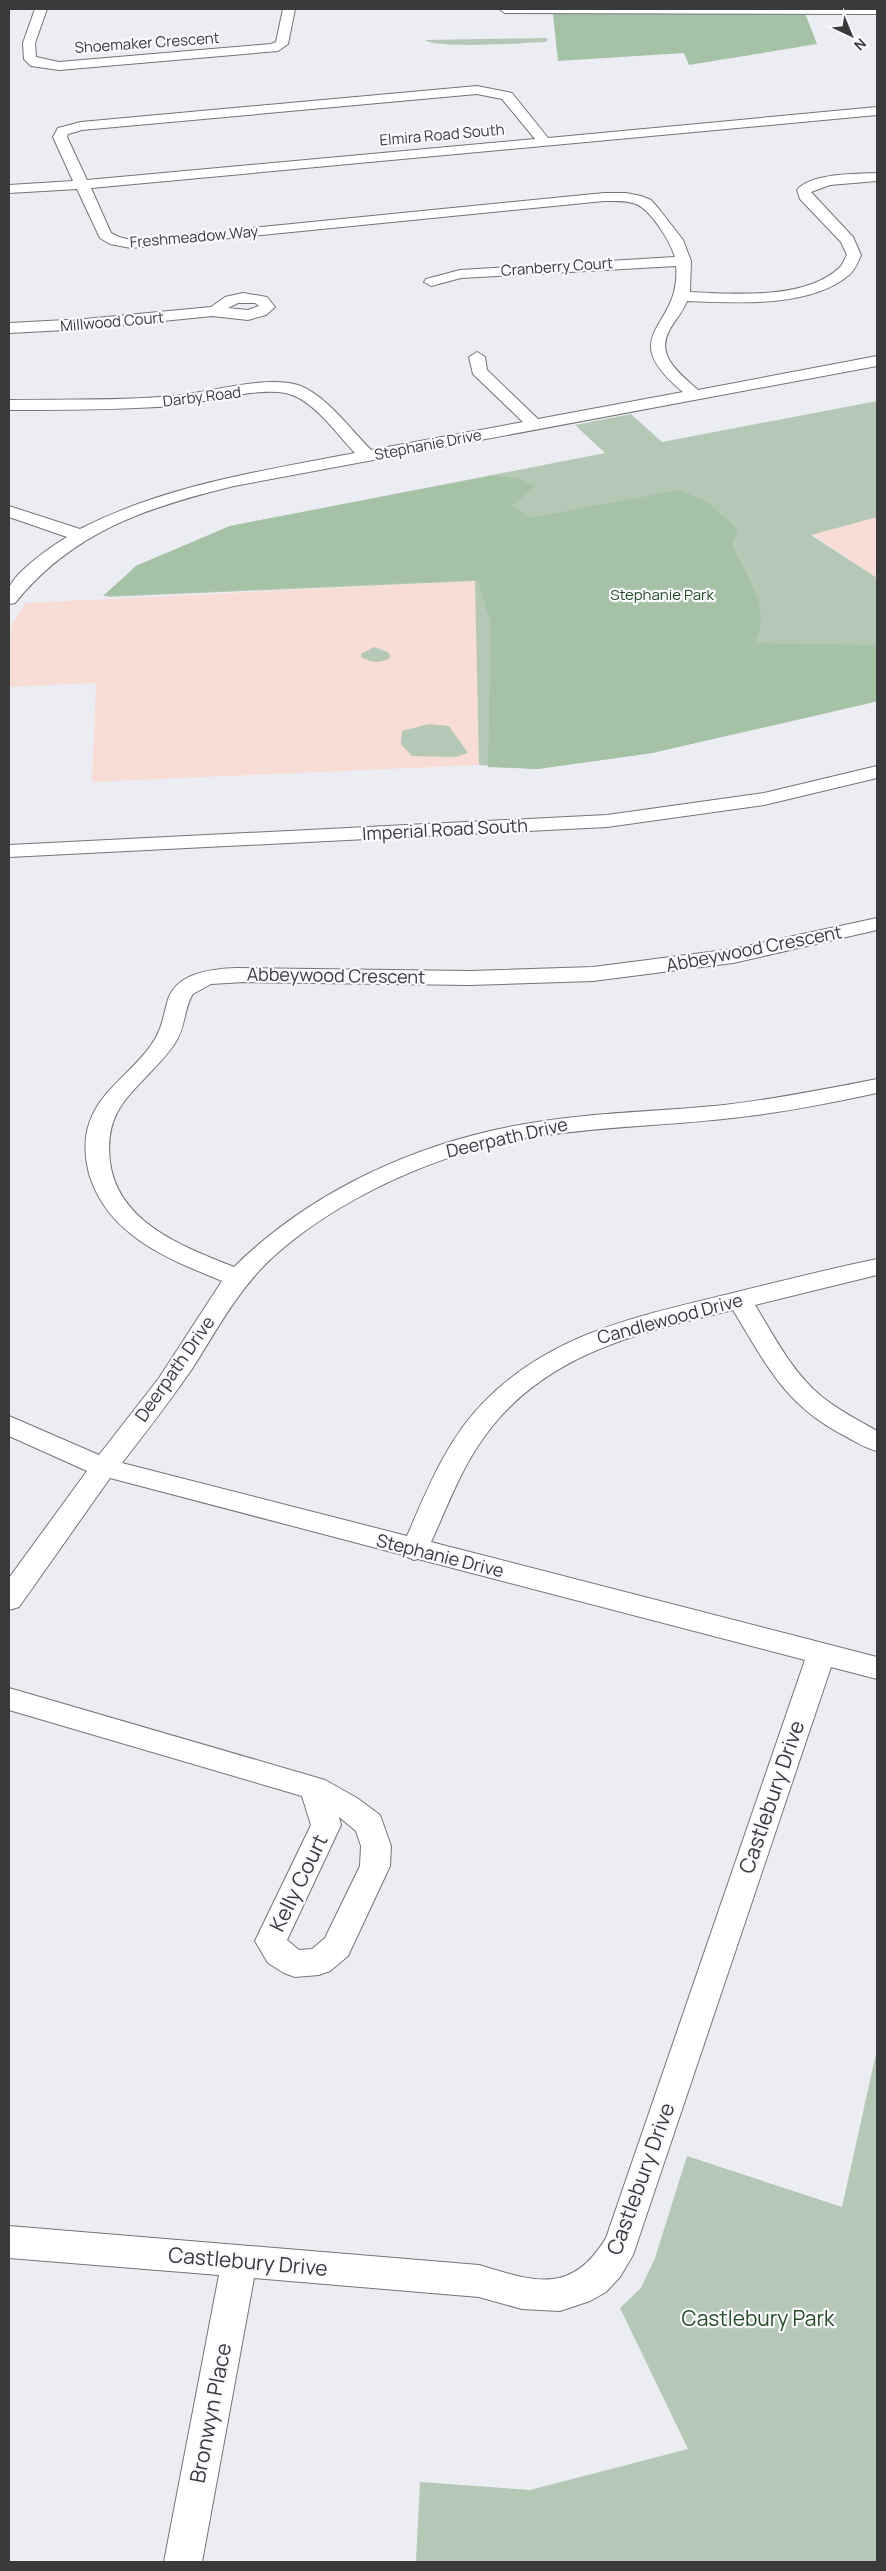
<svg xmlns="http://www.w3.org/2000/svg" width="886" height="2571" font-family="Manrope,sans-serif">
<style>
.education{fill:#f7ddd6}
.green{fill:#b5c8b5}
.forest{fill:#a6c2a6}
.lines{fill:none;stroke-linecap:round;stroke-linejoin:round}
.minor-casing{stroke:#74747a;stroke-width:2}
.minor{fill:#fff;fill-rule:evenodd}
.labels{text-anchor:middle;stroke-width:4.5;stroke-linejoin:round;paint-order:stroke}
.far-street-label{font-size:15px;fill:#3a3a3d;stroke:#fafafe}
.far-park-label{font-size:15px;fill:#254e26;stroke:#fafafe}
.street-label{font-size:18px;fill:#3a3a3d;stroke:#fafafe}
.near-street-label{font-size:21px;fill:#3a3a3d;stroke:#fafafe}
.near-park-label{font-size:21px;fill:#254e26;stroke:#fafafe}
</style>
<rect width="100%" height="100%" fill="#ecedf3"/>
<g class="education">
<polygon points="877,517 877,578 811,534"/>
<polygon points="476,581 479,765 92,782 96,683 9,687 11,627 25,603"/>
</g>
<g class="green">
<path d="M546,38l2,2 -3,2c-18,1 -110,7 -120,-2z"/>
<polygon points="877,401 877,517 811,535 877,578 877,701 871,703 652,753 537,769 479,765 475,581 108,597 136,566 230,526 605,453 575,425 631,414 662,442"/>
<path d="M374,647l14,5 3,5c-10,7 -20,6 -30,0v-3z"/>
<polygon points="429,724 449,726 468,753 455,757 412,756 401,744 402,731"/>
<polygon points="877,2049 877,2562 416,2562 420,2482 530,2490 688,2449 620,2308 641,2288 655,2258 687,2156 842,2207"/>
</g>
<g class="forest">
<polygon points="805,13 817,44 689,65 684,53 558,61 553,14"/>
<path d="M491,476l28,2 16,9 -23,18 18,13 149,-28 29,12 30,28 -6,15c14,29 42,68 22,98l123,2v56l-225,52 -115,16 -49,-2 3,-143 -14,-44 -374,16 33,-30 94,-40z"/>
</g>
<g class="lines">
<defs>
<g id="minor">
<polygon points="35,9 47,9 35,43 36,57 59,62 271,44 276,42 283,9 295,9 288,44 278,51 59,70 31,66 24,59 23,43"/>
<polygon points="499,9 877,9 877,14 505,13"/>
<path d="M477,86l35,7 36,45 329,-31v8l-786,73 20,45 8,4 12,3 473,-47h22l15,3 10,4 8,9 24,31 8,21 -1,31c43,2 115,8 149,-24 4,-3 5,-9 8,-13l-6,-13 -41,-43 -3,-9c13,-17 60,-16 80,-17v8l-47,4 -19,7 42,45 8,18c-3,7 -6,15 -12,20 -39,33 -113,28 -162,26 -4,11 -13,20 -18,30 -14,26 13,44 29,59l179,-34v10l-643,120c-86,21 -161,45 -219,117l-6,1c0,-4 -1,-11 0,-15 4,-16 44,-44 58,-52l-58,-20v-11l71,23c86,-44 181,-58 275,-76 -17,-18 -40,-50 -63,-58 -26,-11 -90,9 -120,11 -54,4 -109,4 -163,4v-10c55,-1 109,1 164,-4 35,-3 92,-21 125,-11 27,9 53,45 73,65l152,-28 -50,-48 -4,-17 8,-5 8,5 2,13 51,49 145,-27c-71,-59 -1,-63 -7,-126l-215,12 -30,8 -7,-4 2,-3 34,-9 215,-13c-5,-16 -24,-47 -39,-53 -10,-4 -22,-3 -32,-3l-473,47 -21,-4 -10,-6 -23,-49 -68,4v-8l64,-4 -20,-44 5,-9 23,-6zM477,94l25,5 33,40 -448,41 -20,-43 1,-3 14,-4z"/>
<path d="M243,293l24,4 8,10 -9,8 -18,5 -36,-4 -127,13 -76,4v-10l76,-4 126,-12 14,-10zM238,303h17l4,3 -11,4 -20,-2z"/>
<polygon points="877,766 877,778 764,805 607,827 9,857 9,845 607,815 764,793"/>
<path d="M877,918v12l-144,33 -140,18 -123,4 -226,-3 -33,2 -18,10c-9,13 -7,33 -18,49 -16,25 -46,46 -58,70 -8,15 -9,32 -7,49 8,61 74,85 124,105 77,-76 184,-125 291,-143 66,-12 133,-12 199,-19 52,-6 102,-16 153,-26v14c-51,11 -102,21 -154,26 -66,7 -132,8 -197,19 -86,14 -188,60 -253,119 -35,32 -56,73 -81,112 -22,32 -46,63 -70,94l285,73c20,-46 40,-97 77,-134 68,-70 159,-87 249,-109 48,-12 96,-24 144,-34v16l-122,30c19,31 37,67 66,91 17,14 37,24 56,35v20c-12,-3 -23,-10 -34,-16 -59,-31 -77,-71 -110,-125 -98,23 -197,46 -255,136 -20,30 -32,64 -47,96l446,115v22l-46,-12 -198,588 -13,22 -14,15 -16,9 -30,10 -38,-2 -43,-12 -225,-19 -52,284h-38l55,-287 -210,-17v-32l470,39c56,17 92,30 127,-27l199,-578 -387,-101 -4,1 -11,-5 -293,-77 -91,129 -10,3v-32l78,-107 -78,-35v-20l90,39 60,-77 63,-97c-53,-22 -112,-44 -132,-104 -6,-21 -7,-43 3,-63 13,-27 41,-44 58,-69 10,-13 12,-27 16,-42 7,-30 43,-34 69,-35l234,3 123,-4 140,-18z"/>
<path d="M9,1688l316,92 32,18 23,17 11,31 -1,20 -42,90 -18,15 -11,4 -24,2 -11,-4 -16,-10 -13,-22 56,-116 -9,-29 -293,-86zM339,1817l17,14 5,15 -1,20 -35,72 -13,11 -13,1 -12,-10 54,-115z"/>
</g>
</defs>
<use href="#minor" class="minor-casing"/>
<use href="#minor" class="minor"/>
</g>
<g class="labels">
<g class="far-street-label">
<text transform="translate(147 43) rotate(-4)" y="5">Shoemaker Crescent</text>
<text transform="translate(442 135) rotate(-5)" y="5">Elmira Road South</text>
<text transform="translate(194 237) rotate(-5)" y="5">Freshmeadow Way</text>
<text transform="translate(557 267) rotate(-4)" y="5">Cranberry Court</text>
<text transform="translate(112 322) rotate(-5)" y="5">Millwood Court</text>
<text transform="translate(202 397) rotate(-7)" y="5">Darby Road</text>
<text transform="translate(428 445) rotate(-11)" y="5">Stephanie Drive</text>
</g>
<g class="far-park-label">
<text x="662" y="600">Stephanie Park</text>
</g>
<g class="street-label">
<text transform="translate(445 830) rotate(-3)" y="6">Imperial Road South</text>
<text transform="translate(754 949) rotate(-11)" y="6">Abbeywood Crescent</text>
<text transform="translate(336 976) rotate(1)" y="6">Abbeywood Crescent</text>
<text transform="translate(507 1138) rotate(-13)" y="6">Deerpath Drive</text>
<text transform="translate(670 1319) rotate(-15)" y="6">Candlewood Drive</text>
<text transform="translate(175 1369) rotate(-55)" y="6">Deerpath Drive</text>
<text transform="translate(440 1556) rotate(14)" y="6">Stephanie Drive</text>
</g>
<g class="near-street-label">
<text transform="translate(772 1797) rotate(-71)" y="7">Castlebury Drive</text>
<text transform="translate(299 1883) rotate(-64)" y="7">Kelly Court</text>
<text transform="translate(641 2179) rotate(-70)" y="7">Castlebury Drive</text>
<text transform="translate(248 2262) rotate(5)" y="7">Castlebury Drive</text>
<text transform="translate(211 2413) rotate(-79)" y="7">Bronwyn Place</text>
</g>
<g class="near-park-label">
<text x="758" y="2326">Castlebury Park</text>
</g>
</g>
<rect width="886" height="2571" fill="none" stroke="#3a3a3d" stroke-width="20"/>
<g transform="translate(851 35) rotate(136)" stroke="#fafafe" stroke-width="4" paint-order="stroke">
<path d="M0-4L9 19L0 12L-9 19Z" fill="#3a3a3d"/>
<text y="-8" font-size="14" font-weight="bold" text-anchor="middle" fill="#3a3a3d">N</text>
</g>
</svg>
